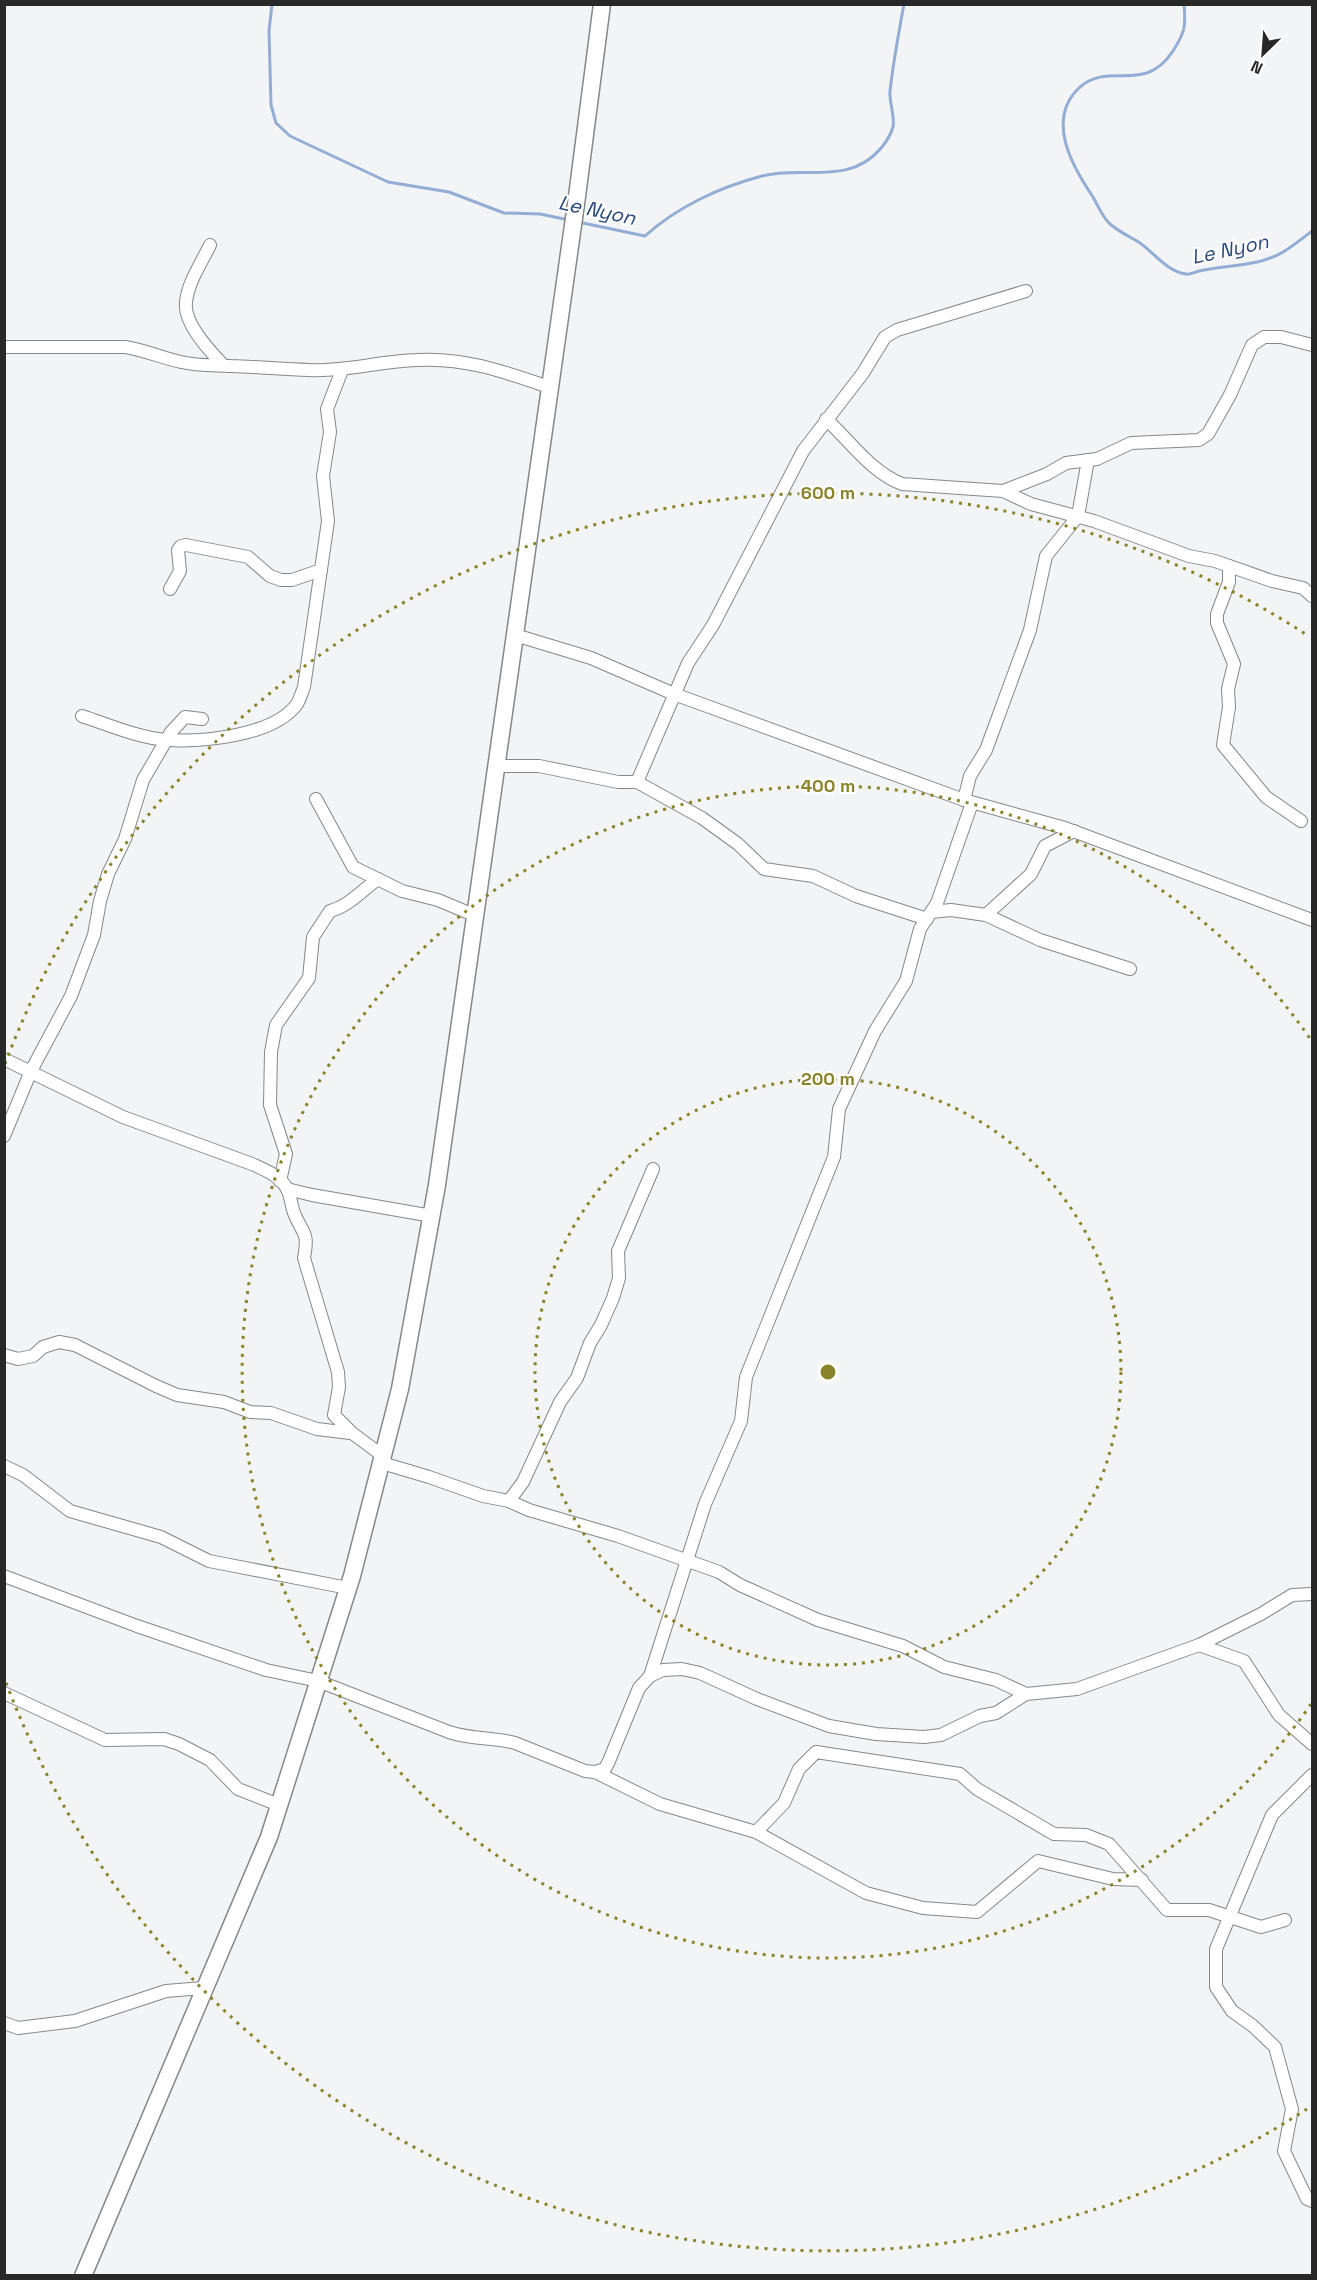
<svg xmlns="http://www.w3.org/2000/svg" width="1317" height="2280" font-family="'Space Grotesk',sans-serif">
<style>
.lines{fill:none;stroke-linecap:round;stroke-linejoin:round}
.stream{stroke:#93add4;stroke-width:3}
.minor-casing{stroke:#868788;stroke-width:14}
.secondary-casing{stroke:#868788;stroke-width:19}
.minor{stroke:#fff;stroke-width:12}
.secondary{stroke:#fff;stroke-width:16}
.ring{fill:none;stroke:#8b832a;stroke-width:3;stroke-dasharray:3 6}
.labels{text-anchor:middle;stroke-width:4.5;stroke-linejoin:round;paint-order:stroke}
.water-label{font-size:20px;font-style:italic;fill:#294a7d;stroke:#fff}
.centre{fill:#8b832a;stroke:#fff;stroke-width:3}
.ring-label{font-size:18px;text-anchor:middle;font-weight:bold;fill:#8b832a;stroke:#fff;stroke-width:4.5;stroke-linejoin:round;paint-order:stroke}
</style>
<rect width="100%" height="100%" fill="#f3f4f5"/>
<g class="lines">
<g class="stream">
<polyline points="272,4 269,31 271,105 276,123 290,136 388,182 449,192 504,213 540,214 569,220"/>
<path d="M1184,4c2,23 1,28 -11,47 -29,44 -63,10 -93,36 -35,32 -8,79 13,110 5,9 10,21 17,27 8,7 18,12 27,17 15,9 30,31 49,33 3,1 9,-2 13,-3 27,-6 59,-4 84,-19 10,-6 20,-14 29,-21"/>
<path d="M578,222l67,14c32,-29 75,-49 117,-60 42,-11 87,11 120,-29 4,-5 9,-13 11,-20 2,-11 -4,-25 -3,-36 3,-27 9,-60 14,-87"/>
</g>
<defs>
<g id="minor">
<path d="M210,245c-8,17 -22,37 -24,57 -3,21 24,49 37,63"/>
<path d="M4,347h121c20,3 37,11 56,15 17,4 34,3 50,4 26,1 52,3 77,4 37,2 72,-9 109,-10 47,-3 88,12 132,27"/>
<path d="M826,419c24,22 45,53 76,65l101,7 28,13 63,17 95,35 26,5 57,20 31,7 9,8"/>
<polyline points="1003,491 1047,474 1066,463 1097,459 1131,443 1199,440 1208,434 1230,395 1252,345 1264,337 1281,337 1312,345"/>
<polyline points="1229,566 1229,582 1217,614 1217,623 1234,664 1228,689 1229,707 1223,745 1266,797 1301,821"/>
<polyline points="170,589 180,571 178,550 181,546 186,545 248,557 270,576 281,580 292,580 321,570"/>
<polyline points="515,635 591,658 674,694 964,800 1065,828 1312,920"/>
<path d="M82,716c27,9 57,22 85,24 36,2 107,-4 130,-36 3,-5 5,-12 7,-17l24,-166 -5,-45 7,-44 -3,-23 15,-39"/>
<polyline points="497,766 539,766 618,782 637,782 702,818 738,844 764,869 813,876 856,896 927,919"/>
<polyline points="637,782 688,663 713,625 803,451 863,373 885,337 897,330 1026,291"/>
<polyline points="316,799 353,867 402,891 438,900 476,916"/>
<polyline points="964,800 970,776 986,750 1030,630 1046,556 1078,516 1088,460"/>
<polyline points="931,912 951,910 986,915 1040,940 1130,969"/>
<polyline points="986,915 1031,874 1045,846 1074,831"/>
<path d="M4,1059l119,58 129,47c13,6 29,12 35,25 4,7 4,16 7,24 9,22 15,18 10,45l34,114 1,15 -5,28 18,18 31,23"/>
<polyline points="4,1136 31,1071 71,996 94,935 100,901 108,874 125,839 143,780 171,732 185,717 202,719"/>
<path d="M280,1181l6,-27 -16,-49 1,-53 5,-27 33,-47 4,-41 17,-26c19,-5 32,-21 48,-32"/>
<polyline points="287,1189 312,1195 432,1216"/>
<polyline points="4,1355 18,1359 33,1356 43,1347 59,1342 75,1345 156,1386 177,1395 224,1402 250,1412 271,1413 317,1429 350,1433"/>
<polyline points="382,1463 429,1477 483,1496 509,1501 529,1510 618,1536 719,1572 740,1585 818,1620 903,1646 944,1667 996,1680 1026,1694"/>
<polyline points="4,1466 23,1475 70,1511 161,1537 209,1561 348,1588"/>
<polyline points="509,1501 523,1482 560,1402 577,1378 590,1343 601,1325 613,1298 619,1278 618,1251 653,1169"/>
<path d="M4,1576l133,50 129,44 52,11 131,51c24,8 44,5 66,11l70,28 10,1 65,32 96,28 110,61 57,15 54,4 61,-51 75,18 29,1"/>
<polyline points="1199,1645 1244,1661 1279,1715 1312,1744"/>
<polyline points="650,1676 705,1504 741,1421 746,1377 834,1157 839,1109 875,1031 906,981 920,929 937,903 972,803"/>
<polyline points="4,1693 105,1740 164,1739 179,1744 210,1760 238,1789 279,1805"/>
<polyline points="595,1772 605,1769 609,1761 639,1688 650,1676 663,1670 682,1669 700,1673 757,1699 829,1726 876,1734 924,1737 941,1735 980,1716 996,1713 1026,1694 1077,1689 1199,1645 1261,1614 1292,1595 1312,1594"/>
<polyline points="1312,1775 1272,1815 1216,1949 1216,1987 1232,2011 1253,2026 1275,2047 1292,2109 1284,2151 1307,2199 1312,2201"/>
<polyline points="756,1832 784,1803 799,1769 816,1752 960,1774 977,1789 1054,1834 1086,1835 1109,1844 1167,1910 1209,1910 1261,1927 1285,1920"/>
<polyline points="4,2023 18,2028 75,2021 166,1991 203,1988"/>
</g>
<polyline id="secondary" points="83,2276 269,1837 352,1576 400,1389 437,1185 576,204 602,4"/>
</defs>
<use href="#minor" class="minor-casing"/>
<use href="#secondary" class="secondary-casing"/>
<use href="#minor" class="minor"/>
<use href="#secondary" class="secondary"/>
</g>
<g class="ring">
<circle cx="828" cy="1372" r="293"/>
<path d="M1311 1704A586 586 0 1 1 1311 1040"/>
<path d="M1307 2109A879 879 0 0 1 5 1680M5 1064A879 879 0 0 1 1307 635"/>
</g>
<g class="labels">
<g class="water-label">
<text transform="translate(597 210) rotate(12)" y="7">Le Nyon</text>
<text transform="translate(1230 249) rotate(-12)" y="7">Le Nyon</text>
</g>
</g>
<circle cx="828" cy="1372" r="9" class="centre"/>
<g class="ring-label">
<text x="828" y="499">600 m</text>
<text x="828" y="792">400 m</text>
<text x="828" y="1085">200 m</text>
</g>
<rect width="1317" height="2280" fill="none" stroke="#282828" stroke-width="12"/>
<g transform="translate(1263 54) rotate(205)" stroke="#ffffff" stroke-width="4.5" paint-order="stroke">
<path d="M0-4.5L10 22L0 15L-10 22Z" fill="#282828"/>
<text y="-9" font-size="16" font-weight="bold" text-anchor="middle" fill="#282828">N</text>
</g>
</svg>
